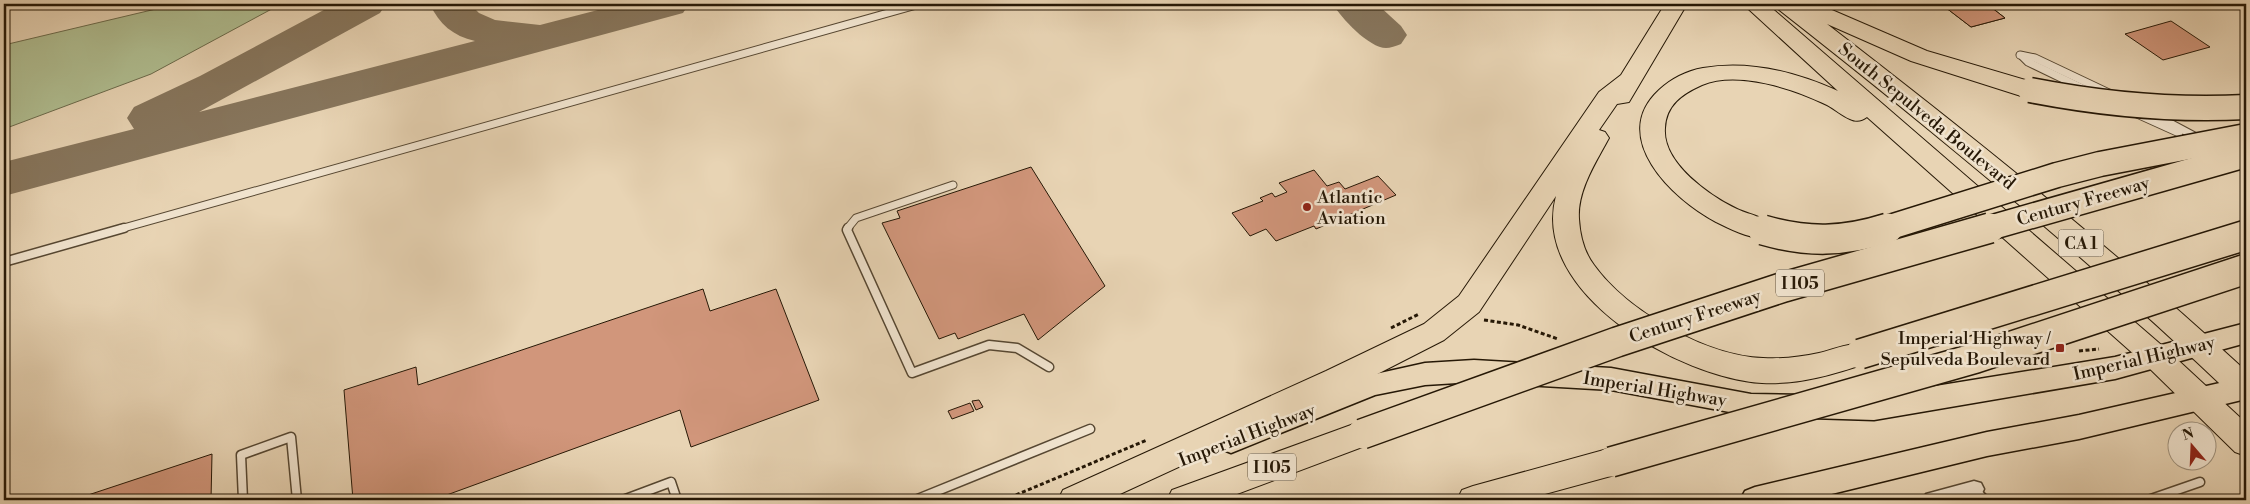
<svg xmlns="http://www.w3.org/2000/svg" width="2250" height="504" font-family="'Libre Bodoni',serif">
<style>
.green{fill:#b0be91;stroke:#6b6b4c}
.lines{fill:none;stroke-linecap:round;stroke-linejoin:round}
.taxiway{fill:#87765d;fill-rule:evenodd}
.building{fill:#d1967b;stroke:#261806}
.lane-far1-casing{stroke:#564732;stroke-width:9}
.lane-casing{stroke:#564732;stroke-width:11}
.street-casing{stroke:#564732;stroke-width:3}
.primary-casing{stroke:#261806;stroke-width:3}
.highway-casing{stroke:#261806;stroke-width:2}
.path{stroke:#261806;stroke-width:3;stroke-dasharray:4 2.5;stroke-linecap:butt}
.lane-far1{stroke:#f0e3ce;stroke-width:7}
.lane{stroke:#f0e3ce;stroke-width:8}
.street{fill:#f0e3ce;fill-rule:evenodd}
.primary{fill:#e8d4b4;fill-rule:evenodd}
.highway{fill:#e8d4b4;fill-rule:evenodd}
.highway-bridge-far1-casing{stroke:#261806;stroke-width:27;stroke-linecap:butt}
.highway-bridge-casing{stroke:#261806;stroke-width:32;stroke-linecap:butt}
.highway-bridge-far1{stroke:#e8d4b4;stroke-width:24}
.highway-bridge{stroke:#e8d4b4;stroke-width:29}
.poi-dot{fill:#8f2418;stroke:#f0e3ce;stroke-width:2}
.labels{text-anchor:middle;stroke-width:5;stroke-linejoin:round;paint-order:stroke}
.shield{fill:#f0e3ce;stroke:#635542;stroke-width:1}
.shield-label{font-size:16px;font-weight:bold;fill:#261806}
.street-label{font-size:18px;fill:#261806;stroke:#f0e3ce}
.poi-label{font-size:18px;fill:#261806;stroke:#f0e3ce;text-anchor:start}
</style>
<rect width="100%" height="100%" fill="#e8d4b4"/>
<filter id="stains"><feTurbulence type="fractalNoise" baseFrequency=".004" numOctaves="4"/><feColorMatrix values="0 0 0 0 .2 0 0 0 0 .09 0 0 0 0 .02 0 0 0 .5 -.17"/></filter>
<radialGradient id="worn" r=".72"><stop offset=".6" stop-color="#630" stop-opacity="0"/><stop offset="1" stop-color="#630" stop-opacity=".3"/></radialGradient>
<polygon class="green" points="177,4 281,4 151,74 4,129 4,45"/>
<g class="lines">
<g class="taxiway">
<path d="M335,4h51l-6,9 -181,99 276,-71c-22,-5 -36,-17 -45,-37h40l9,9 16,7 45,5 81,-21h68l-6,9 -679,183v-34l130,-33 -7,-11 7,-11 66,-31z"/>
<path d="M1333,4h44l24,22 6,9 -6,9c-5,2 -11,4 -15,4 -17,0 -45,-30 -53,-44z"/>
</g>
</g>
<g class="building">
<polygon points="1941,4 1987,4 2005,18 1971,27"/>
<polygon points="1941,4 1987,4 2005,18 1971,27"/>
<polygon points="2171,21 2210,47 2163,60 2125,34"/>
<polygon points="1031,167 1105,286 1038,340 1024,314 958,339 955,333 939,339 882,223 900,218 897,211"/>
<polygon points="1314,170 1327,186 1339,182 1345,189 1378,176 1396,195 1316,229 1314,226 1276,241 1266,229 1250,236 1232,213 1263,201 1260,198 1272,193 1275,197 1287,192 1279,183"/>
<polygon points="703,289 710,311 776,289 819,400 691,447 680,410 433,500 353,500 344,390 416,367 418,385"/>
<polygon points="979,400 983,407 976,410 972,401"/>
<polygon points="970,403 974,411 952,419 948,411"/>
<polygon points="212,454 211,500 73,500"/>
</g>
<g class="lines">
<defs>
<g id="lane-far1">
<polyline points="2020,55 2035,58 2111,94"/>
<polyline points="2022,56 2028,62 2086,90"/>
<polyline points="2137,114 2179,133"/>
<polyline points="2155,115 2200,139"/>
<polyline points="120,229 920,4"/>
<polyline points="847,229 856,218 953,185"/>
</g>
<g id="lane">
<polyline points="848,228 847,230 912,373 989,345 1017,348 1049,367"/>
<polyline points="4,262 124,228"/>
<polyline points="1974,489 1985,500"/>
<polyline points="243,500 241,455 291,437 297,500"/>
<polyline points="623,500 671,482 677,500"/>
<polyline points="915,500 1090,429"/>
<polyline points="2148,500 2200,482"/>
</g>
<polygon id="street" points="1974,481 1981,483 1984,489 1981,495 1963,500 1923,500 1926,494"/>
<g id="primary">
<polygon points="2246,323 2246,343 2115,379 1874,420 1751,416 1611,390 1474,382 1425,385 1375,395 1231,453 1221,449 1217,441 1221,433 1362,377 1425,363 1474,360 1611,368 1751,394 1874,396 2115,357"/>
<polygon points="2246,377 2246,399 2079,439 1987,456 1807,500 1740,500 1745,491 1755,487 1987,432 2079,415"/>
</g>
<g id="highway">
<path d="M1665,4h22l-58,98 -12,2 -18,26 6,2 4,6c-13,24 -32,53 -30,81 1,16 5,33 15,46 33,46 112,91 169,93 19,1 38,-1 56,-5 17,-4 35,-13 51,-7l5,8 -5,8c-34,12 -71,23 -108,21 -81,-5 -232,-89 -206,-187l-77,116 -35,28 -96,49 -241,111h-49l5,-10 263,-119 98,-47 35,-28 140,-204 22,-17z"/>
<path d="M1743,4h24l399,345 80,74v33l-11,-4 -89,-87 -279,-248c-5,4 -11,5 -17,2 -8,-3 -15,-10 -23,-14 -33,-16 -89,-35 -125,-20 -20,9 -36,20 -37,43 -3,35 45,68 72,81 13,6 33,9 40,21l-4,7c-18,5 -41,-7 -57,-15 -44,-23 -108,-85 -57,-132 12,-11 27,-19 44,-22 46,-8 93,4 135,23z"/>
<path d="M1775,4h43l109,47 112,33 3,6 -3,6 -9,2 -9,-2 -110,-35 -84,-37c144,111 285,224 419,347v30l-11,-3c-145,-138 -299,-265 -457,-389z"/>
<polygon points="1362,421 1373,425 1378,434 1373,443 1221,500 1167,500 1172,490"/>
<polygon points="1611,448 1622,452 1627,462 1622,472 1611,476 1523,500 1457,500 1462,490 1473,486"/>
</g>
</defs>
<use href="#lane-far1" class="lane-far1-casing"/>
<use href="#lane" class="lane-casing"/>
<use href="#street" class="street-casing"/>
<use href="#primary" class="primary-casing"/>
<use href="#highway" class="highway-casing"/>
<g class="path">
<polyline points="1484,320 1518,325 1558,339"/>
<polyline points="1391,328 1419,314"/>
<polyline points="2079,351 2099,349"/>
<polyline points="1004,500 1147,440"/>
</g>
<use href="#lane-far1" class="lane-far1"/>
<use href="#lane" class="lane"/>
<use href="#street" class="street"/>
<use href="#primary" class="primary"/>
<use href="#highway" class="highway"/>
<defs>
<g id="highway-bridge-far1">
<path d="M2030,90c72,14 143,21 216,17"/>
<polyline points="1884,229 2057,175 2100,164 2246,136"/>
<polyline points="1986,229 2246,155"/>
</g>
<g id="highway-bridge">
<path d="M1763,230c45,13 81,12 125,-2"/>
<polyline points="1860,354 2246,235"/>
<polyline points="1362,434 1617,342 1784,287 1990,228"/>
<polyline points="1611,462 1976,358 2246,269"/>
</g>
</defs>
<use href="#highway-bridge-far1" class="highway-bridge-far1-casing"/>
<use href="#highway-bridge" class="highway-bridge-casing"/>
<use href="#highway-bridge-far1" class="highway-bridge-far1"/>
<use href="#highway-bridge" class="highway-bridge"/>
</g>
<g class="poi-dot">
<circle cx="1307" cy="207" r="5"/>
<rect x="2055" y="343" width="10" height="10" rx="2.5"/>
</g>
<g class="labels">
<g class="shield">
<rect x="2058.5" y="229.5" width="45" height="27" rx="4"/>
<rect x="1776" y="269.5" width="48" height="27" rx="4"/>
<rect x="1248" y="453.5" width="48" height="27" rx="4"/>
</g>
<g class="shield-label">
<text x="2081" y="249">CA 1</text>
<text x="1800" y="289">I 105</text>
<text x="1272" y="473">I 105</text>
</g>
<g class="street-label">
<text transform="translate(1927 116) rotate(39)" y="6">South Sepulveda Boulevard</text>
<text transform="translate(2083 201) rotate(-16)" y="6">Century Freeway</text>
<text transform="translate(1695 316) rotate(-18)" y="6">Century Freeway</text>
<text transform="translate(2144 358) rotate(-13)" y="6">Imperial Highway</text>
<text transform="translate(1655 389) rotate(9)" y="6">Imperial Highway</text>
<text transform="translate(1247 435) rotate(-21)" y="6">Imperial Highway</text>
</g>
<g class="poi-label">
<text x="1317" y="203">Atlantic<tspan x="1317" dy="21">Aviation</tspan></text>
<text x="2050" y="344" text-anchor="end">Imperial Highway /<tspan x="2050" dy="21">Sepulveda Boulevard</tspan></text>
</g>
</g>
<rect width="2250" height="504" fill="none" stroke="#e8d4b4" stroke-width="20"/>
<rect x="5" y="5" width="2240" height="494" fill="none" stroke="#261806" stroke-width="2.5"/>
<rect x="10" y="10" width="2230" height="484" fill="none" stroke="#261806"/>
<g transform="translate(2192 446) rotate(341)"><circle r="24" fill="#f0e3ce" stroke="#9f927e"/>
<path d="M0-4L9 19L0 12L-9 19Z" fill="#8f2418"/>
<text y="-8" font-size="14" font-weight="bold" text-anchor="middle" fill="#261806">N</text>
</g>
<rect width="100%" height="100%" filter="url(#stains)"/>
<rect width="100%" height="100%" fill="url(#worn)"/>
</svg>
